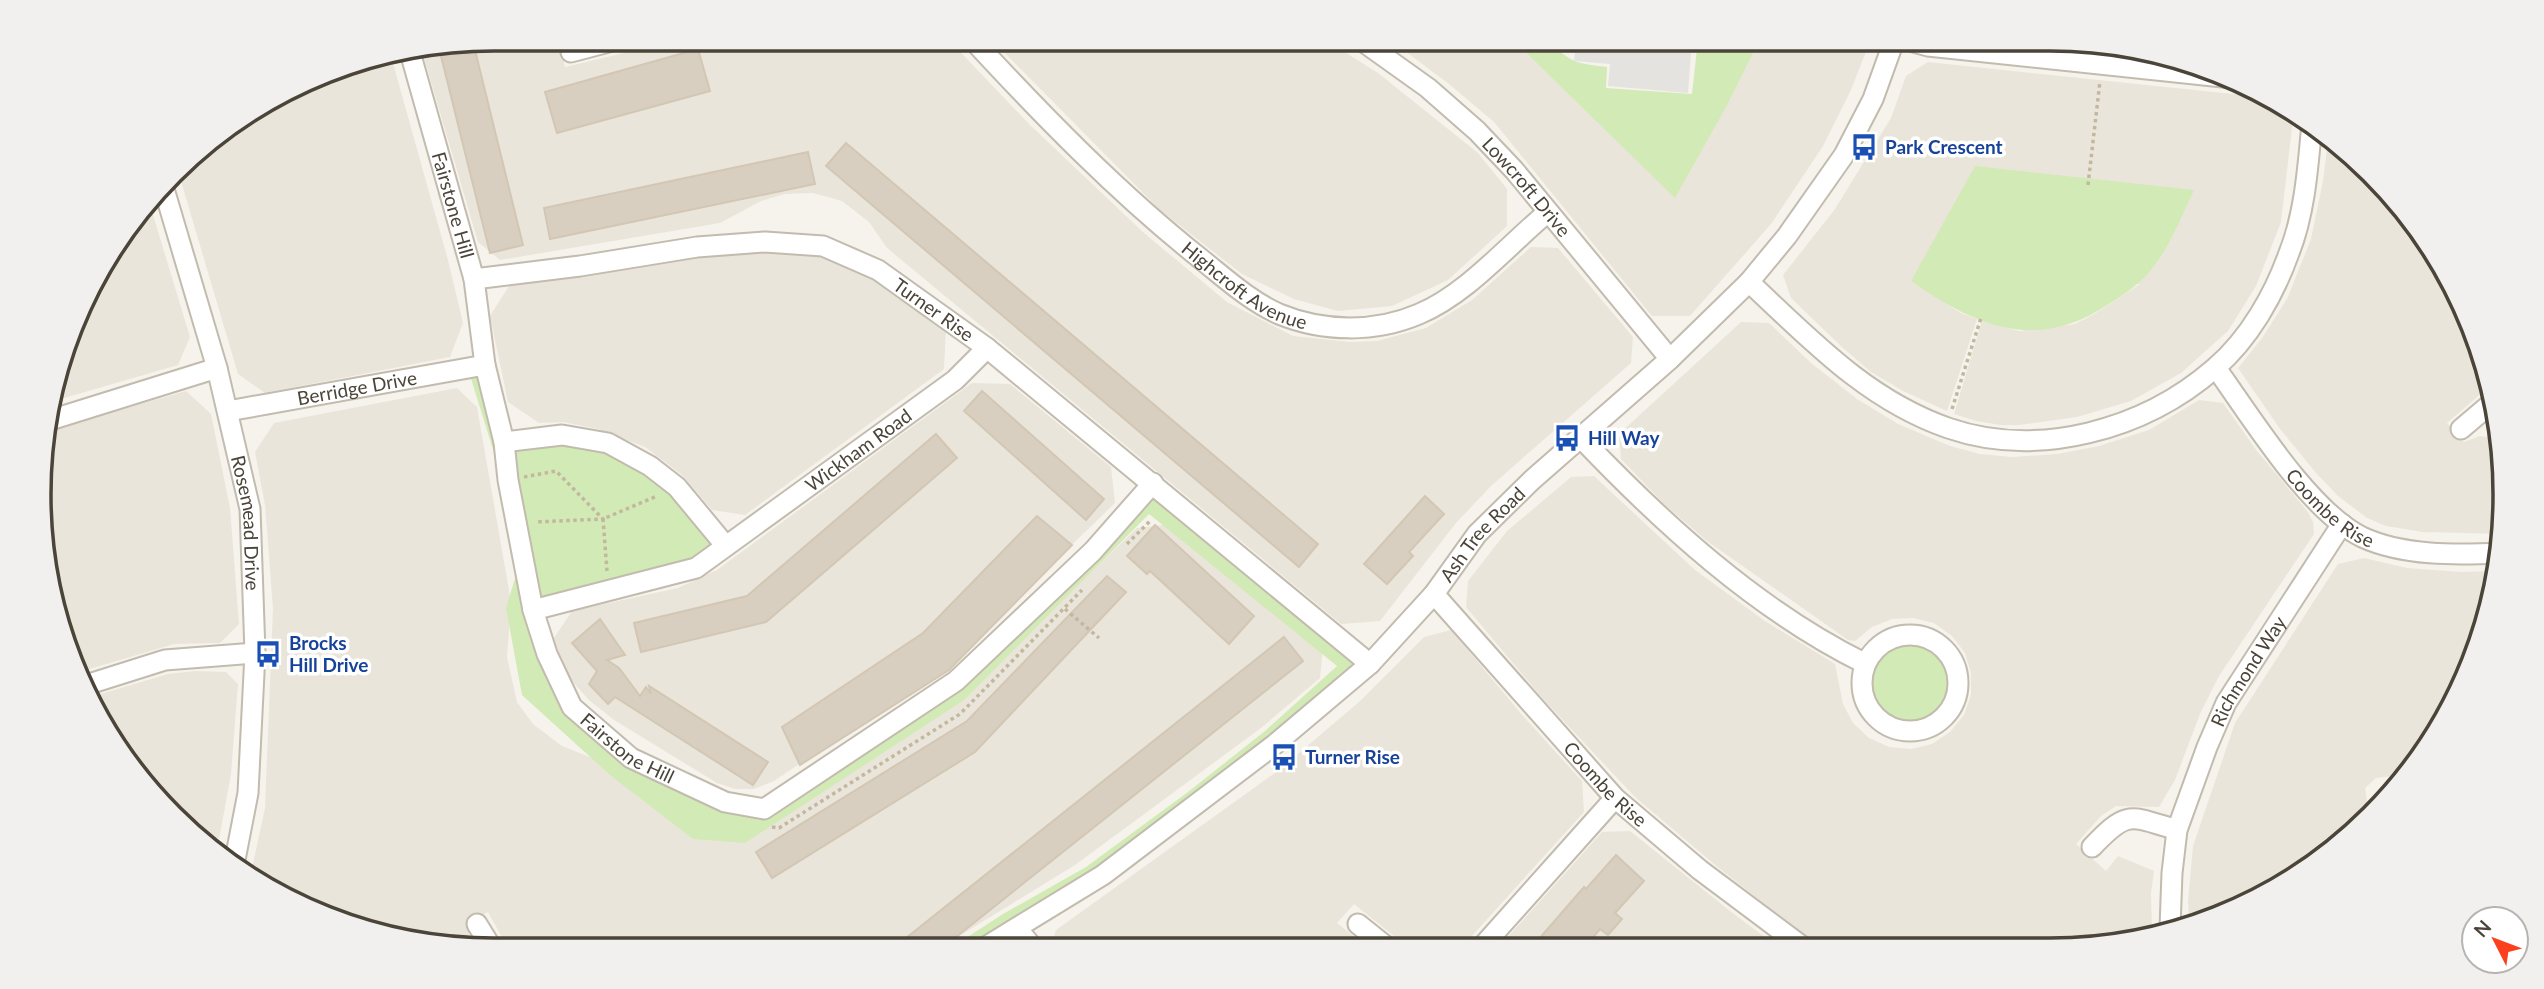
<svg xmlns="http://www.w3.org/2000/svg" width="2544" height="989" font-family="Lato,sans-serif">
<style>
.residential{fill:#eae5da}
.green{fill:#d2eab5}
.parking{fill:#e5e3e0}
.building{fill:#d8cfc1;stroke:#d3c7b4;stroke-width:2}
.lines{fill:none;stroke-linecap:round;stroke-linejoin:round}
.minor-casing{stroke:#c2bbae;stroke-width:23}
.path{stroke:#c4b79f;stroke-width:3.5;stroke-dasharray:3.5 3.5;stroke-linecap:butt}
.minor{stroke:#fff;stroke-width:19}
.labels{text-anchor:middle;stroke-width:7;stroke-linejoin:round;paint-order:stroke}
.transit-label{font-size:19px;font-weight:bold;fill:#164399;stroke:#fff;text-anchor:start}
.street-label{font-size:19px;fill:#4b4439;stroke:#fff}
.rim{fill:none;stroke:#4b4439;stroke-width:3.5}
</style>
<rect width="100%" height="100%" fill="#f6f3ec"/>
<g class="residential">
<polygon points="495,39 532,39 537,50 559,44 565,67 683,39 948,39 1030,125 1144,233 1227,302 1293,336 1350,342 1377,341 1426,328 1472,300 1531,247 1558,248 1633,337 1631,363 1491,486 1456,523 1380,621 1341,624 887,248 869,222 842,201 813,193 785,194 761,201 720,223 500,260 478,242 422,51"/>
<polygon points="995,39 1324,39 1378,73 1478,153 1507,189 1507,226 1448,280 1392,306 1338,311 1294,299 1242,274 1160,210 996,44"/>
<polygon points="1389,39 1512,39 1675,197 1747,39 1871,39 1850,92 1823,146 1771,224 1690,316 1652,316 1494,122 1449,84"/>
<polygon points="2005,39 2050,39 2171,55"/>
<polygon points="391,56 448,260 463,323 450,357 265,393 238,374 178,171 194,151 348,63"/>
<polygon points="1928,62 2271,98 2283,106 2293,119 2281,222 2256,286 2228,331 2181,373 2131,401 2077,417 2019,425 2001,425 1976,421 1954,414 1982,321 2019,331 2075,324 2096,313 2140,284 1911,281 1961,313 1977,319 1947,411 1903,391 1871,372 1843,348 1791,298 1783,275 1835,209 1891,118 1906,76"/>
<polygon points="2329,134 2393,194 2445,267 2481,348 2490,386 2447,423 2464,442 2480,436 2493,438 2502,447 2503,534 2423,532 2386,526 2367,518 2338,496 2316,473 2280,429 2238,368 2262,338 2287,299 2311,239 2323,181"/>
<polygon points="150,205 190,337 178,365 54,401 99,267"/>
<polygon points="803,248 872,274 946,327 944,369 745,515 712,510 682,475 645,447 598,429 563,422 539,423 508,402 490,316 511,283 732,251"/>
<polygon points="1741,322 1769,323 1811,363 1857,399 1898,424 1950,446 1980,454 2012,457 2057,454 2099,446 2149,430 2199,400 2223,403 2257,451 2308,512 2313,522 2314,534 2219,676 2200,714 2175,780 2159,807 2116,806 2101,816 2076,844 2106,871 2118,856 2154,871 2151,893 2152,934 2109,947 1827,947 1801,933 1714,864 1635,797 1543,699 1466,607 1468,581 1507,531 1571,477 1594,476 1695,570 1765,621 1835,664 1843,704 1853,723 1869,738 1889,747 1911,749 1932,744 1950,732 1964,715 1971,695 1971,673 1965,653 1952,636 1934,623 1913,618 1892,619 1872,627 1855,641 1848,640 1707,541 1664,504 1621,459 1619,434"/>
<polygon points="972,383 1010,384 1111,467 1115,503 953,660 774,781 754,789 735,789 717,783 614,720 590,701 569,678 552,641 572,611 678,588 717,570"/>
<polygon points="457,388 477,407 511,602 507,657 517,702 533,724 562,746 620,769 724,821 964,694 1137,528 1172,524 1323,647 1320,678 1261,728 1075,865 938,949 509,950 488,912 465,924 475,948 376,935 251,873 265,808 273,608 265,505 255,452 274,423"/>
<polygon points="186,391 211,414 230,508 239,624 220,643 174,644 83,671 47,584 42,435 82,421"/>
<polygon points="2364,558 2407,568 2461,572 2497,571 2490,613 2444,723 2401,775 2376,778 2365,788 2369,814 2350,837 2251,904 2189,922 2188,902 2193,846 2235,723 2338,564"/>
<polygon points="1451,630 1523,716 1582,781 1584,812 1461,948 1409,948 1354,904 1337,923 1368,948 1050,949 1056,930 1279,770 1359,702 1424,637"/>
<polygon points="195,671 226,672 238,684 231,774 216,856 115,748 94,696 168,674"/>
<polygon points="1630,831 1730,911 1778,947 1498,948 1602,832"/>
</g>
<g class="green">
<polygon points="532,39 578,39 537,50"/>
<path d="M1512,39h35c24,24 27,24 60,28l-1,21 86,6 6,-55h62l-34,68 -51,91z"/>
<path d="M1975,166l219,24c-12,25 -23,54 -40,76 -12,17 -28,27 -45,38 -72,49 -134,22 -198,-23z"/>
<polygon points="485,365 504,441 562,435 650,466 725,545 696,568 534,609 572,707 631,758 764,809 956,681 1153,483 1370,664 1274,745 982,949 949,949 1003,914 1086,867 1188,792 1265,731 1337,666 1149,514 964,700 745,843 693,839 610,775 522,695 506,608 516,575 500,472 468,369"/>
<circle cx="1909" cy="683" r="40"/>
</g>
<polygon class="parking" points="1674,39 1692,40 1688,93 1608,86 1610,64 1574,61 1576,39"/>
<g class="building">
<polygon points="473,42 523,245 490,253 439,48"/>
<polygon points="698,49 710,91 557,133 545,92"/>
<polygon points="846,143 1318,544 1299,567 826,166"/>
<polygon points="808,152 815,184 550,239 544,208"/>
<polygon points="982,391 1104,499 1086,520 964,411"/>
<polygon points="936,434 957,458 766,622 641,652 634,623 747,596"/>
<polygon points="1425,496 1444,514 1409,552 1413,556 1387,584 1364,564"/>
<polygon points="1037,516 1072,545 949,670 800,765 782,727 923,633"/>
<polygon points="1155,525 1254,616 1229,644 1150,571 1147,574 1127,556"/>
<polygon points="1107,576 1126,592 975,752 772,878 756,852 967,721"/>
<polygon points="600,619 625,655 607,660 619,668 640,696 646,687 651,694 649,686 768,762 753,785 615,697 608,704 589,684 597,671 572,643"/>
<polygon points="1284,637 1303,661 941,949 891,950"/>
<polygon points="1616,855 1644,881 1615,913 1622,919 1608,935 1600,929 1584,948 1531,948 1584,887 1586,889"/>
</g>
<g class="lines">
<defs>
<g id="minor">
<path id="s1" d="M971,38c72,78 147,155 230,221 25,20 49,42 78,55 44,18 96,19 140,0 48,-20 89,-69 129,-102"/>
<path id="s2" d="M1358,38l70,50 49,43 37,39 156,189"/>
<polyline points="1899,38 1928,46 2232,78"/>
<path id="s3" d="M410,52l64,227 11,86 19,77 4,38 25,130 14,44 25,53 59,51 94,44 39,7 192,-128 137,-130 60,-68"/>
<polyline points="571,52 624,38"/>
<path id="s4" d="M164,189l53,179 33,141 5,144 -7,140 -14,72"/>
<path id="s5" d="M474,279l106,-13 117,-19 68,-5 58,4 55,24 109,78 383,316"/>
<path d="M1749,282c61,57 118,118 199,146 90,31 196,2 267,-60 34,-29 59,-73 74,-115 16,-40 19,-87 23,-130"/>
<path id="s6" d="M2216,368c36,50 92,142 146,169 41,19 94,18 138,16"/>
<path id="s7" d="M228,411l257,-46"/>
<polyline points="47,421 217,368"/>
<polyline points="2461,429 2494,401"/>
<path d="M1581,438c82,86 176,172 283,225"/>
<polyline points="504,442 562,435 608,443 650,466 677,487 725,545"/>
<path id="s8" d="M1434,594l181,204 85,72 103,77"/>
<path id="s9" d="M533,610l163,-42 259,-188 32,-32"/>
<circle cx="1910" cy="683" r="48"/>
<polyline points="89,684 165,660 255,653"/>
<path d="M2092,847c36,-38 38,-31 85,-17"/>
<polyline points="477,924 493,950"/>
<polyline points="1358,924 1388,948"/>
<polyline points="1017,928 1034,949"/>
<path id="s10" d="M2170,928l2,-55 5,-43 30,-83 19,-44 116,-179"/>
<polyline points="1481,948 1615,798"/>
<path id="s11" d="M982,949l121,-74 171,-130 96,-81 64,-70 43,-60 55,-54 138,-121 79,-77 38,-46 57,-81 29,-56 22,-61"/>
</g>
</defs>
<use href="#minor" class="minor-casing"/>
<g class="path">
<polyline points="2088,185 2100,81"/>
<polyline points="1952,409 1981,318"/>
<polyline points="524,477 556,471 603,519 535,522"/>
<polyline points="1127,544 1150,521"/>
<polyline points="607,571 603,519 657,496"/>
<polyline points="1065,609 1099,638"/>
<polyline points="772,827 779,828 960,714 1082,590"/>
</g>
<use href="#minor" class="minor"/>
</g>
<defs>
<symbol id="bus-bare" viewBox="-9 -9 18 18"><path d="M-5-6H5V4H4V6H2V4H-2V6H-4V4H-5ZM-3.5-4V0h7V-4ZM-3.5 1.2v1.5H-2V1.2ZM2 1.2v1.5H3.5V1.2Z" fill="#1a4fb4" stroke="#fff" stroke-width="2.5" paint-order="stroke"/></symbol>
</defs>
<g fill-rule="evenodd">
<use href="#bus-bare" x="1845" y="128" width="38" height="38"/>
<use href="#bus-bare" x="1548" y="419" width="38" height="38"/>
<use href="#bus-bare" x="249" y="635" width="38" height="38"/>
<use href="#bus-bare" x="1265" y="738" width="38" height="38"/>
</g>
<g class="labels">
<g class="transit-label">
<text x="1885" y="154">Park Crescent</text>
<text x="1588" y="445">Hill Way</text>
<text x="289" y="650">Brocks<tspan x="289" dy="22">Hill Drive</tspan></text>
<text x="1305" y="764">Turner Rise</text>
</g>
<g class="street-label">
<text dy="7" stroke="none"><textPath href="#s2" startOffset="226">Lowcroft Drive</textPath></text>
<text dy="7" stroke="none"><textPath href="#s3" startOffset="159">Fairstone Hill</textPath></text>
<text dy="7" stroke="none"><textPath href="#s1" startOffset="371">Highcroft Avenue</textPath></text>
<text dy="7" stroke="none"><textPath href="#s5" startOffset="480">Turner Rise</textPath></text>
<text dy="7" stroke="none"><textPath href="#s7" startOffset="131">Berridge Drive</textPath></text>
<text dy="7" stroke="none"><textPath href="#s9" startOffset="369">Wickham Road</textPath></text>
<text dy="7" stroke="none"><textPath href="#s6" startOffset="182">Coombe Rise</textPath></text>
<text dy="7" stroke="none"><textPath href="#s4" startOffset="345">Rosemead Drive</textPath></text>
<text dy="7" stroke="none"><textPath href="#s11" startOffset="654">Ash Tree Road</textPath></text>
<text dy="7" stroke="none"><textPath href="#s10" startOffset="273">Richmond Way</textPath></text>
<text dy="7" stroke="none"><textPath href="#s3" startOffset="747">Fairstone Hill</textPath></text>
<text dy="7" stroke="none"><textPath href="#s8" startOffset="256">Coombe Rise</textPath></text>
</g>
</g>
<path d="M0 0H2544V989H0ZM494 51H2050A443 443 0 0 1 2493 494V495A443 443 0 0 1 2050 938H494A443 443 0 0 1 51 495V494A443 443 0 0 1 494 51Z" fill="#f1f0ef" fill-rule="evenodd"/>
<path class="rim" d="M494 51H2050A443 443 0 0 1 2493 494V495A443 443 0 0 1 2050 938H494A443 443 0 0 1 51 495V494A443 443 0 0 1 494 51Z"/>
<g transform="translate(2495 940) rotate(312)"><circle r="33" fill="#ffffff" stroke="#b7b4b0" stroke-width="2"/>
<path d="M0-5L12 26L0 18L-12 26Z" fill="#fc3f1d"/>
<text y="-10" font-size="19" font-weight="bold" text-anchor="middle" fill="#4b4439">N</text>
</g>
</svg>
